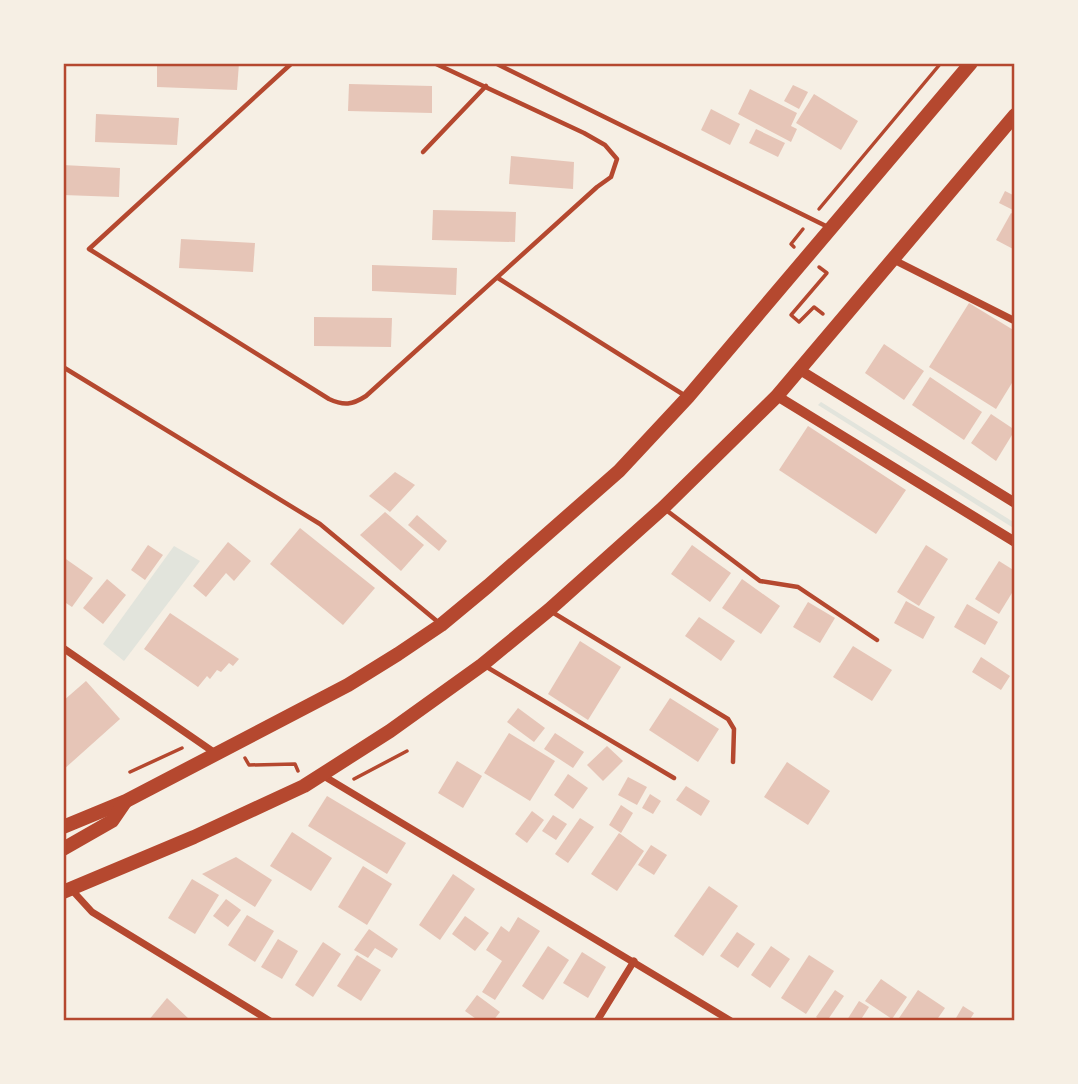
<svg xmlns="http://www.w3.org/2000/svg" width="1078" height="1084" font-family="Spectral,serif">
<style>
.green{fill:#e2e4dc}
.building{fill:#e6c5b7}
.lines{fill:none;stroke-linecap:round;stroke-linejoin:round}
.path{stroke:#b5482f;stroke-width:3.5}
.service{stroke:#b5482f;stroke-width:4.5}
.minor{stroke:#b5482f;stroke-width:7}
.tertiary{stroke:#b5482f;stroke-width:10}
.trunk{stroke:#b5482f;stroke-width:14}
.neatline{fill:none;stroke:#b5482f;stroke-width:2.5}
</style>
<rect width="100%" height="100%" fill="#f6efe4"/>
<g class="green">
<polygon points="821,402 1015,523 1015,529 818,405"/>
<polygon points="174,546 200,561 124,661 103,644"/>
</g>
<g class="building">
<polygon points="157,63 239,63 237,90 157,87"/>
<polygon points="349,84 432,86 432,113 348,111"/>
<polygon points="793,85 808,92 799,109 784,101"/>
<polygon points="750,89 797,113 791,126 797,129 791,142 738,114"/>
<polygon points="814,94 858,121 841,150 796,123"/>
<polygon points="711,109 740,124 730,145 701,130"/>
<polygon points="96,114 179,118 177,145 95,142"/>
<polygon points="756,129 785,143 778,157 749,143"/>
<polygon points="511,156 574,162 573,189 509,184"/>
<polygon points="63,165 120,168 119,197 63,195"/>
<polygon points="1005,191 1015,196 1015,211 999,203"/>
<polygon points="433,210 516,212 515,242 432,240"/>
<polygon points="1011,213 1015,215 1015,250 996,240"/>
<polygon points="181,239 255,243 253,272 179,268"/>
<polygon points="372,265 457,268 456,295 372,291"/>
<polygon points="969,303 1015,331 1015,378 996,409 929,367"/>
<polygon points="314,317 392,318 391,347 314,346"/>
<polygon points="884,344 924,371 904,400 865,373"/>
<polygon points="930,377 982,412 964,440 912,405"/>
<polygon points="991,414 1015,430 996,461 971,443"/>
<polygon points="808,426 906,490 876,534 779,470"/>
<polygon points="395,472 415,485 390,512 369,496"/>
<polygon points="385,512 424,545 401,571 360,535"/>
<polygon points="417,515 447,541 439,551 408,525"/>
<polygon points="300,528 375,588 343,625 270,564"/>
<polygon points="228,542 251,561 234,581 226,573 206,597 193,586"/>
<polygon points="148,545 163,555 145,580 131,570"/>
<polygon points="692,545 731,573 710,602 671,574"/>
<polygon points="926,545 948,559 919,606 897,592"/>
<polygon points="63,557 93,578 72,607 63,601"/>
<polygon points="999,561 1015,571 1015,588 999,614 975,599"/>
<polygon points="107,579 126,595 103,624 83,608"/>
<polygon points="742,579 780,606 761,634 722,608"/>
<polygon points="906,601 935,617 923,639 894,623"/>
<polygon points="808,602 835,618 820,643 793,627"/>
<polygon points="967,604 998,622 985,645 954,627"/>
<polygon points="170,613 239,659 233,666 229,663 221,672 217,670 210,679 207,676 198,687 144,649"/>
<polygon points="699,617 735,641 721,661 685,636"/>
<polygon points="580,641 621,667 588,720 548,694"/>
<polygon points="853,646 892,670 872,701 833,677"/>
<polygon points="981,657 1010,676 1001,690 972,672"/>
<polygon points="86,681 120,719 63,770 63,701"/>
<polygon points="670,698 719,729 698,762 649,730"/>
<polygon points="518,708 545,728 534,742 507,722"/>
<polygon points="509,733 555,761 530,801 484,773"/>
<polygon points="555,733 584,752 573,768 544,749"/>
<polygon points="607,746 623,761 603,781 587,765"/>
<polygon points="457,761 482,776 463,808 438,793"/>
<polygon points="787,762 830,791 808,825 764,797"/>
<polygon points="568,774 588,788 573,809 554,795"/>
<polygon points="628,777 647,787 637,805 618,795"/>
<polygon points="686,786 710,801 701,816 676,800"/>
<polygon points="650,794 661,801 653,814 642,808"/>
<polygon points="327,796 406,843 387,874 308,826"/>
<polygon points="621,805 633,813 621,833 609,825"/>
<polygon points="532,811 544,820 527,843 515,834"/>
<polygon points="553,815 567,824 556,840 542,831"/>
<polygon points="580,818 594,827 568,863 555,854"/>
<polygon points="292,832 332,858 311,891 270,866"/>
<polygon points="619,833 644,851 617,891 591,874"/>
<polygon points="651,845 667,855 654,875 638,865"/>
<polygon points="236,857 272,880 255,907 202,874"/>
<polygon points="363,866 392,884 367,925 338,907"/>
<polygon points="453,874 475,889 440,940 419,925"/>
<polygon points="192,879 219,895 195,934 168,918"/>
<polygon points="709,886 738,906 703,956 674,936"/>
<polygon points="226,899 241,910 228,927 213,916"/>
<polygon points="247,915 274,931 255,962 228,945"/>
<polygon points="465,916 489,933 475,951 452,934"/>
<polygon points="518,917 540,931 495,1000 482,992 502,961 486,950 501,926 509,932"/>
<polygon points="369,929 398,949 392,958 375,948 368,958 354,950"/>
<polygon points="737,932 755,944 738,968 720,956"/>
<polygon points="278,939 298,951 282,979 261,967"/>
<polygon points="323,942 341,954 313,997 295,985"/>
<polygon points="548,946 569,960 543,1000 522,986"/>
<polygon points="771,946 790,959 770,988 751,975"/>
<polygon points="582,952 606,967 588,998 563,983"/>
<polygon points="357,955 381,970 361,1001 337,986"/>
<polygon points="809,955 834,971 806,1014 781,998"/>
<polygon points="881,979 907,997 892,1019 865,1001"/>
<polygon points="835,990 844,996 827,1021 821,1021 816,1017"/>
<polygon points="918,990 945,1008 936,1021 897,1021"/>
<polygon points="477,995 500,1012 493,1021 479,1021 465,1011"/>
<polygon points="167,998 191,1021 148,1021"/>
<polygon points="859,1001 869,1007 860,1021 849,1021 847,1020"/>
<polygon points="963,1006 974,1013 969,1021 961,1021 956,1018"/>
</g>
<g class="lines">
<g class="path">
<polyline points="819,209 941,63"/>
<polyline points="794,247 791,244 803,229"/>
<polyline points="819,267 827,273 791,315 799,322 814,307 823,314"/>
<polyline points="245,758 249,765 295,764 298,771"/>
<polyline points="130,772 182,748"/>
<polyline points="354,779 407,751"/>
</g>
<g class="service">
<path d="M292,63l-203,186 240,150c15,7 23,6 37,-3l231,-209 14,-10 6,-18 -12,-14 -21,-12 -150,-70"/>
<polyline points="495,63 830,228"/>
<polyline points="423,152 486,86"/>
<polyline points="498,278 684,395"/>
<polyline points="63,367 320,524 438,622"/>
<polyline points="666,510 760,581 798,587 877,640"/>
<polyline points="552,612 728,719 734,729 733,762"/>
<polyline points="485,666 674,778"/>
</g>
<g class="minor">
<polyline points="894,260 1015,321"/>
<polyline points="63,648 215,753"/>
<polyline points="322,775 731,1021"/>
<polyline points="71,889 92,912 270,1021"/>
<polyline points="597,1021 634,961"/>
</g>
<g class="tertiary">
<polyline points="800,370 1015,503"/>
<polyline points="777,396 1015,542"/>
</g>
<g class="trunk">
<polyline points="63,827 126,801 348,685 398,654 441,625 488,586 619,471 688,397 971,63"/>
<polyline points="63,849 112,821 125,802"/>
<polyline points="63,892 194,837 304,786 390,731 482,665 549,610 663,508 777,396 1015,115"/>
</g>
</g>
<rect width="1078" height="1084" fill="none" stroke="#f6efe4" stroke-width="130"/>
<rect x="65" y="65" width="948" height="954" class="neatline"/>
</svg>
